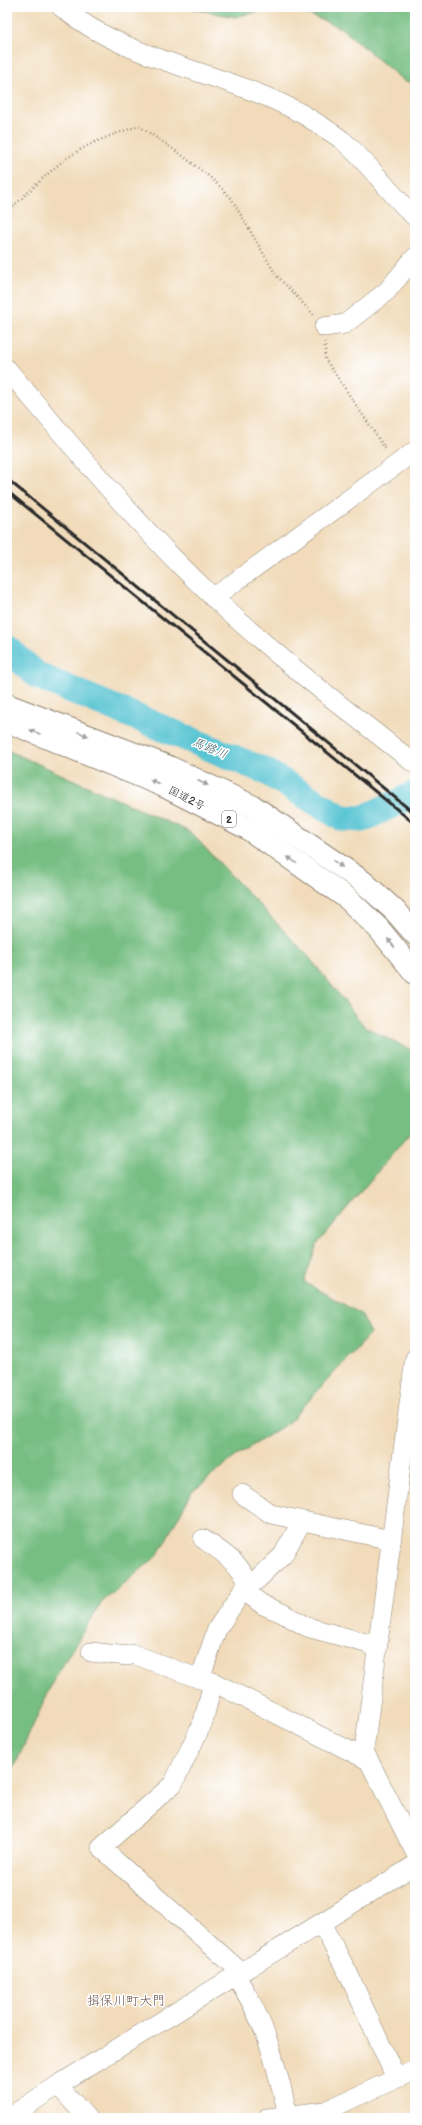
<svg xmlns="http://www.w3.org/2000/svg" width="422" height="2125" font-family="'Balsamiq Sans','Klee One',sans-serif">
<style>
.forest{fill:#77be83;stroke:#517457}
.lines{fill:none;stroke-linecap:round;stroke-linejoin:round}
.river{stroke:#59c4d3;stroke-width:27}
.minor-casing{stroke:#8e8372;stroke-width:20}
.highway-casing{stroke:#8e8372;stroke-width:24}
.path{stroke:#8e8372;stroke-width:2.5;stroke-dasharray:1 3;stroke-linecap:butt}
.minor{stroke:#fff;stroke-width:19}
.highway{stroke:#fff;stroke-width:22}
.rail{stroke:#2b2b2b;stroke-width:3}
.oneway{fill:#a0a0a0}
.labels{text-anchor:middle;stroke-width:3;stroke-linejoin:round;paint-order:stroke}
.shield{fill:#fff;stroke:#6b6b6b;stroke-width:1}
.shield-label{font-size:10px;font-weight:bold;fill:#2b2b2b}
.street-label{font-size:11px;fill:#2b2b2b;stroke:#fff}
.water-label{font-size:12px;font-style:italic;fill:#3b6166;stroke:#fff}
.quarter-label{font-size:13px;fill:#6b554c;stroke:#fff}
</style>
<rect width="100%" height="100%" fill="#fff"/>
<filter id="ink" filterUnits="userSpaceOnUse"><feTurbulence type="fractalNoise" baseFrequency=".025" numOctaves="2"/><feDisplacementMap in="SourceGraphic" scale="8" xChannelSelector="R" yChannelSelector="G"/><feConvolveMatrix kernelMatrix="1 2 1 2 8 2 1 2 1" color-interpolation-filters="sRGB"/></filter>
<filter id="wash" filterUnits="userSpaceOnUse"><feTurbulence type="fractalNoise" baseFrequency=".012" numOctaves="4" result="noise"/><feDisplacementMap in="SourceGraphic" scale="16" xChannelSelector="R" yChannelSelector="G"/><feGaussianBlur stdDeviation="0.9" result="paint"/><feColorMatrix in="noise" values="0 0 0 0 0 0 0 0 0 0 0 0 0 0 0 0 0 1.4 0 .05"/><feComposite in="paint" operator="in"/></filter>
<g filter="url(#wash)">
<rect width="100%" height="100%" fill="#f1dbba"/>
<g class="forest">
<polygon points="184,7 276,7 235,17"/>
<polygon points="291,7 415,7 415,83 404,81 341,28"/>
<polygon points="7,750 190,832 308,956 365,1027 415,1052 415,1127 317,1244 304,1282 361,1314 370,1334 288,1423 235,1457 192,1492 157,1556 101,1603 55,1677 7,1783"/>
</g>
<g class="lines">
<polyline class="river" points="7,648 38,676 265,771 342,818 362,819 415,794"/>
</g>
</g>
<g filter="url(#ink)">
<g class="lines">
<defs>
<g id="minor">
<path d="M61,7c70,57 165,64 243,108 13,8 26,16 38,25 27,23 47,53 73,77"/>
<polyline points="324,327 345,324 387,291 415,257"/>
<path d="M7,369c66,78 131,158 206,228 63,60 134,113 202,167"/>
<polyline points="213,598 415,451"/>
<polyline points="415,1358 364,1751 415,1852"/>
<polyline points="242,1494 271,1514 391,1540"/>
<path d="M203,1539c13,9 36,23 42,38 2,4 1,11 2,16l16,12 19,8 25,14 70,19"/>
<polyline points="91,1652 128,1656 133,1654 200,1679"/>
<polyline points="213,1682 368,1760"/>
<polyline points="321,1923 348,1973 396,2078"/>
<polyline points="241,1972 101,1848 173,1784 203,1722 213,1682 200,1679 217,1629 245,1587 257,1580 283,1555 302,1521"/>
<path d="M235,1975c30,44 41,89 53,140"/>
<polyline points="58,2085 87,2118"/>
<polyline points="8,2118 58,2085 415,1865"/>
<polyline points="268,2118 325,2111 415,2070"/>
</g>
<g id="highway">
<polyline points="7,705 169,767 254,807 362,881 395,911 415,934"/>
<polyline points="7,721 164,786 247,828 347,898 379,929 415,973"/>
</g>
</defs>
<use href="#minor" class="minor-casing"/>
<use href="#highway" class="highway-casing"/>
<g class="path">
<path d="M7,212c17,-15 32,-31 50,-46 23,-20 53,-31 82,-40l40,27 32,25 20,20 45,77 38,40"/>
<polyline points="325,342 325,359 387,451"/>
</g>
<use href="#minor" class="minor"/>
<use href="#highway" class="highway"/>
<g class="rail">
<polyline points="7,479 415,814"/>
<polyline points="7,491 415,824"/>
</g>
</g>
<defs><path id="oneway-solid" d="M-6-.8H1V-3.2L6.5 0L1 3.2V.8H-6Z"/></defs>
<g class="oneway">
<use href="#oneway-solid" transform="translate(35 732) rotate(-157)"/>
<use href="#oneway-solid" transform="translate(83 734) rotate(21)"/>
<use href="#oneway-solid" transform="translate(155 782) rotate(-157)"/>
<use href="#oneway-solid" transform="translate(203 783) rotate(25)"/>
<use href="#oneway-solid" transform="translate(292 860) rotate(-145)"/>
<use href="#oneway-solid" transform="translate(338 864) rotate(34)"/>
<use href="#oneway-solid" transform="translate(391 943) rotate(-129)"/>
</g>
</g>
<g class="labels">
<rect class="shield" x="222" y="811" width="14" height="16" rx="3"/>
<g class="shield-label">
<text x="229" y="823">2</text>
</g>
<g class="street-label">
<text transform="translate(187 798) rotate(27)" y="4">国道2号</text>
</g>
<g class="water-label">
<text transform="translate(210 748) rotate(23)" y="4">馬路川</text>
</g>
<g class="quarter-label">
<text x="126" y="2005">揖保川町大門</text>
</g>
</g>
<rect width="422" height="2125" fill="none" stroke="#fff" stroke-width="24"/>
</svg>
